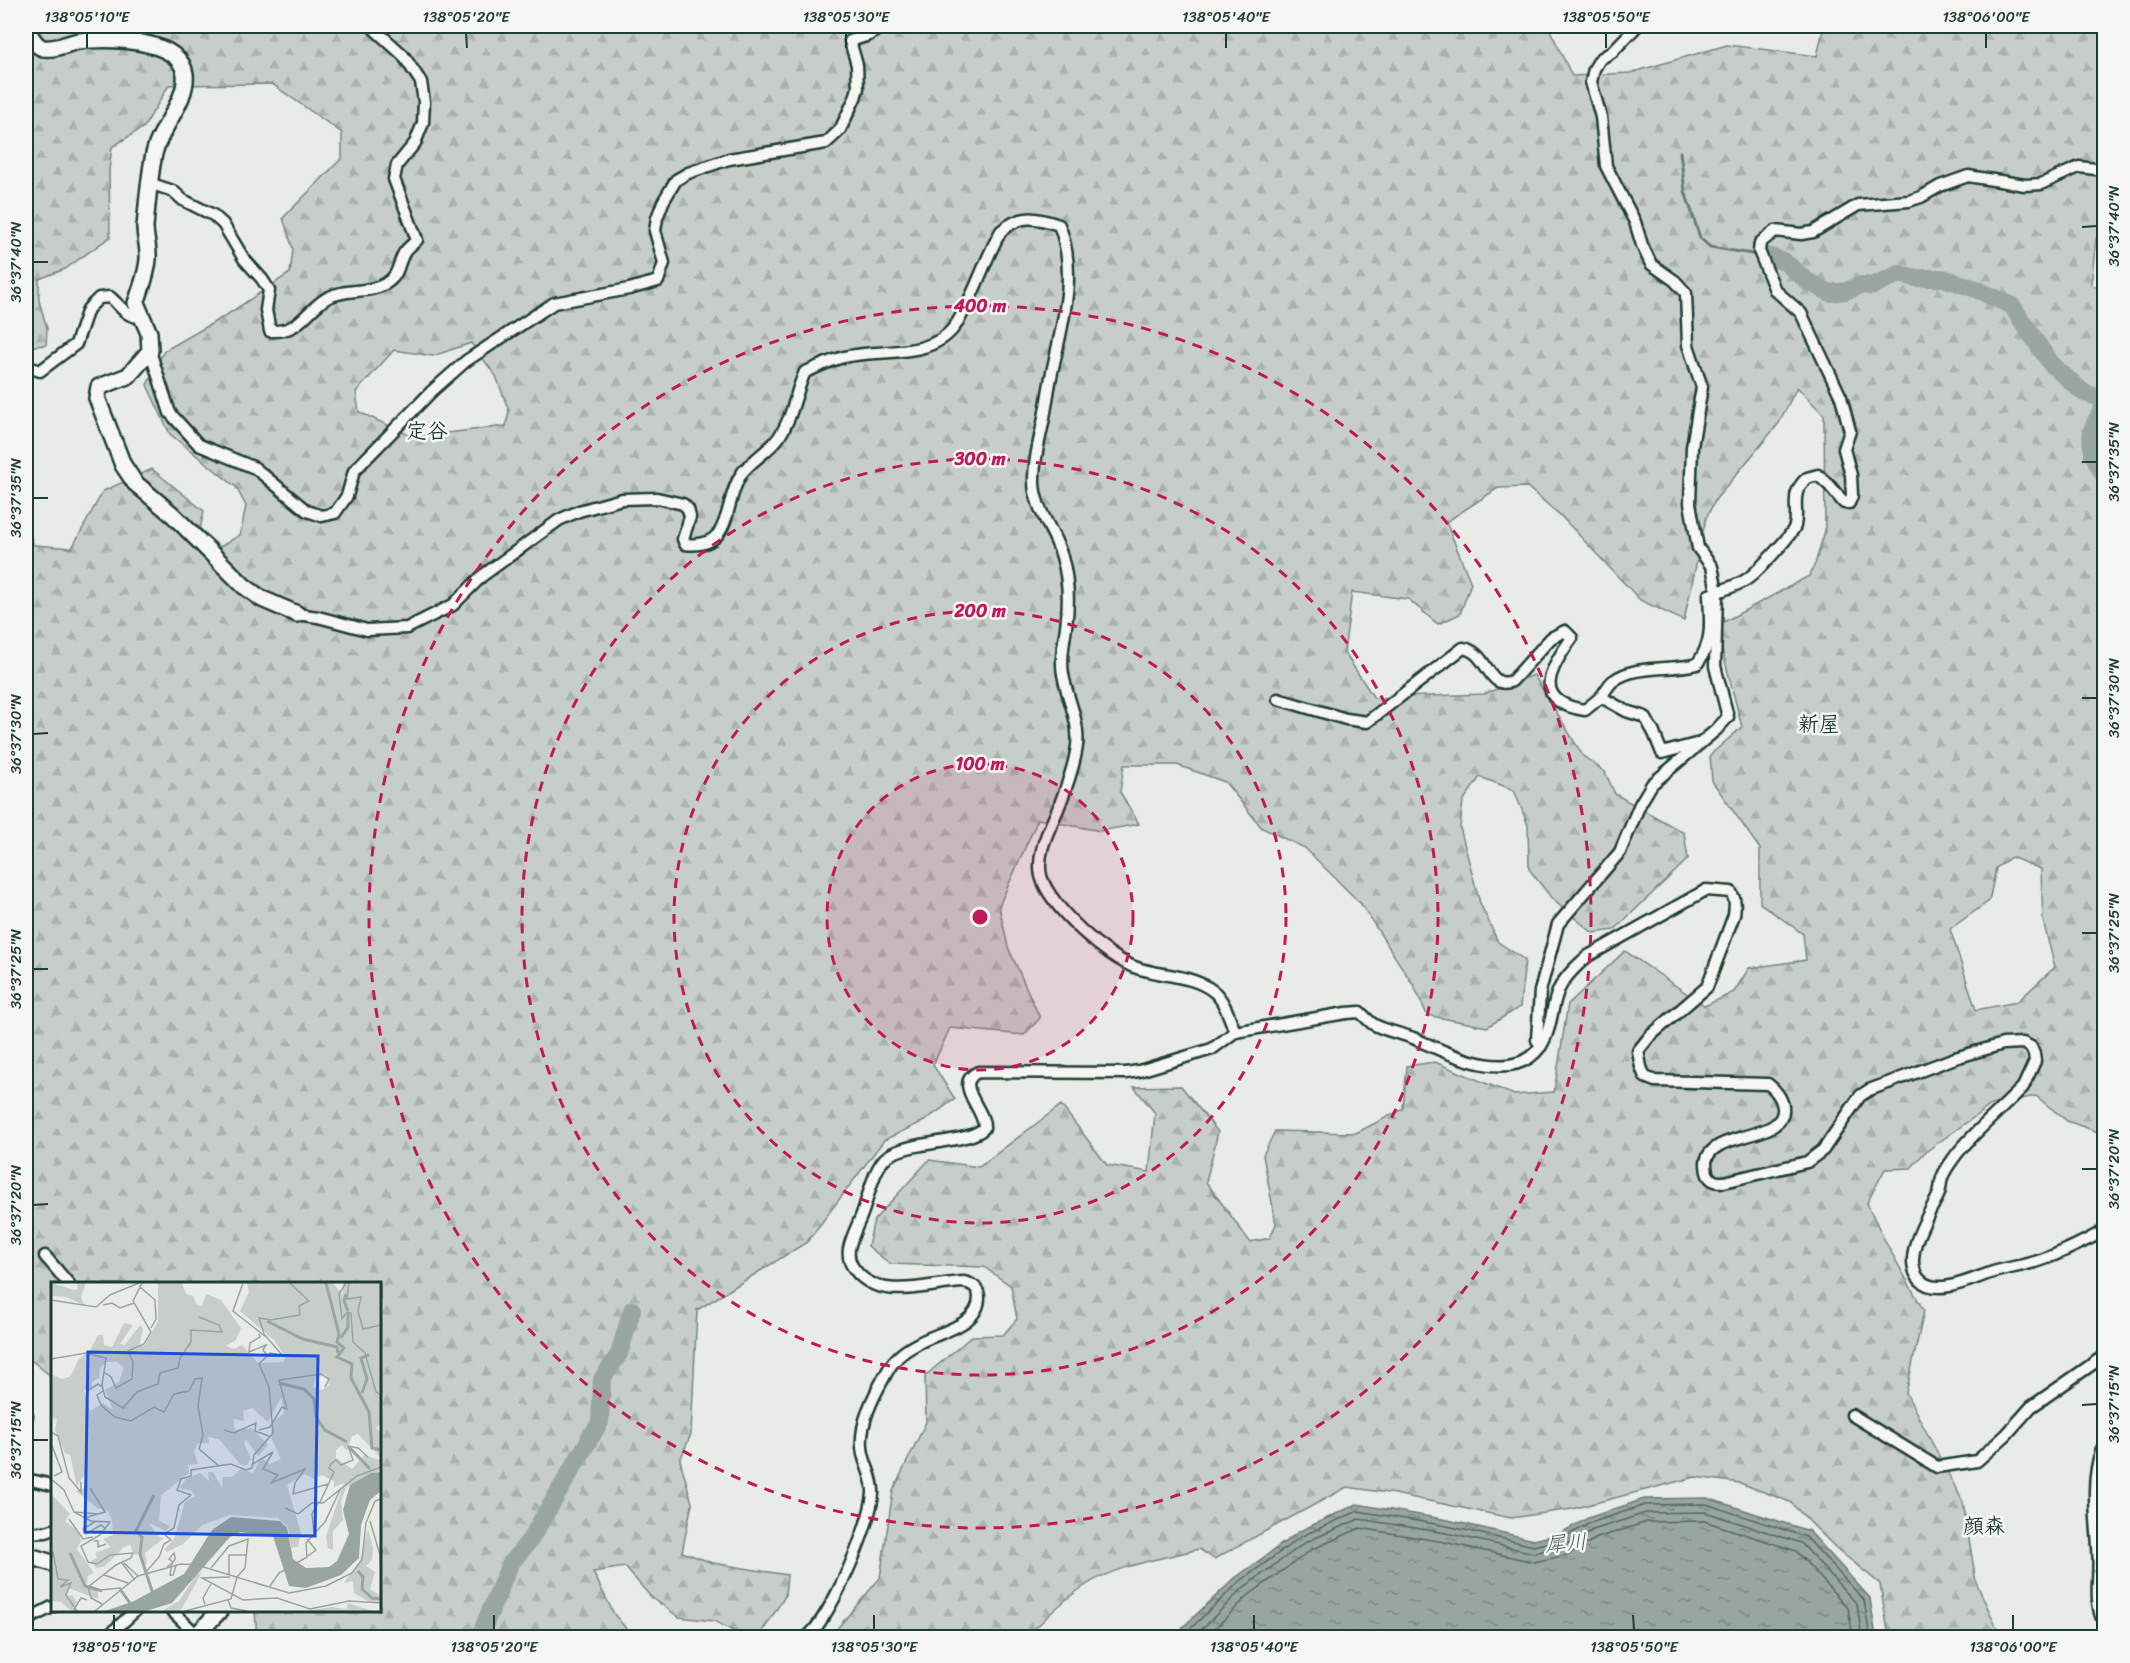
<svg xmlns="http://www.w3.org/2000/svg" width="2130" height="1663" font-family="Sriracha,'Klee One',sans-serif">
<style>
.forest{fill:url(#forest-firs);stroke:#73867e;stroke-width:1.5;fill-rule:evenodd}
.water{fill:url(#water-ripples);stroke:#687c75;stroke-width:1.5}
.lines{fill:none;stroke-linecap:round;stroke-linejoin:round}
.shore{stroke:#50675f;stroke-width:1.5}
.stream{stroke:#687c75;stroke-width:3}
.river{stroke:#99a6a0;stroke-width:18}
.street-casing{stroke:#1f3d34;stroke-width:15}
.secondary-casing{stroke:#1f3d34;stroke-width:20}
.street{stroke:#f6f6f2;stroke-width:10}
.secondary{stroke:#f6f6f2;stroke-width:15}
.ticks{fill:none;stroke:#1f3d34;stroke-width:2}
.ring{fill:none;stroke:#c2185b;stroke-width:3;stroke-dasharray:10 8}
.labels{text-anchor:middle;stroke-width:5;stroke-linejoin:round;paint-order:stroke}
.neighbourhood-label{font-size:21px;font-weight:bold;fill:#1f3d34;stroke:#f6f6f2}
.water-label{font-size:21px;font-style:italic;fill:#445c54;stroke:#f6f6f2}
.inset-river{fill:none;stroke:#99a6a0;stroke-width:3}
.inset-road{fill:none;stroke:#98a59f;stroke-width:1.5}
.view{fill:#1d4ed8;fill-opacity:0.15;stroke:#1d4ed8;stroke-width:3}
.inset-edge{fill:none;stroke:#1f3d34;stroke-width:3}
.centre{fill:#c2185b;stroke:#f6f6f2;stroke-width:3}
.ring-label{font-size:18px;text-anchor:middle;font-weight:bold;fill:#c2185b;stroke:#f6f6f2;stroke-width:5;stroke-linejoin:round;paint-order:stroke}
.neatline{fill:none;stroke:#1f3d34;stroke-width:2}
.ticks-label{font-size:15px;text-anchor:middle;fill:#1f3d34}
</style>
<defs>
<pattern id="forest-firs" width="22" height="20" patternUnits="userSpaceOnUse" patternTransform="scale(1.5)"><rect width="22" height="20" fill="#c7cec9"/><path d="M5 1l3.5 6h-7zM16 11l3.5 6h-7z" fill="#aab2ad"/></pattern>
<pattern id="water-ripples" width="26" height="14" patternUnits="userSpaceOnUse" patternTransform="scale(1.5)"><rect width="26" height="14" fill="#99a6a0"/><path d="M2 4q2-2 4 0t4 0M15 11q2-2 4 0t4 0" fill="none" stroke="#7c8883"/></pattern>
</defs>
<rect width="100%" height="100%" fill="#e9ebe7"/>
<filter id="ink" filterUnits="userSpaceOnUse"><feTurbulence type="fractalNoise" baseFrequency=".0167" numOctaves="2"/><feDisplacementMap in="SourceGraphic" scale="12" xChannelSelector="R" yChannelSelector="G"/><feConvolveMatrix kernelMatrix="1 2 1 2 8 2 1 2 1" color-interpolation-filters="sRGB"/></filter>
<g filter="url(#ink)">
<path class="forest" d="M26,26h1522l24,50 58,-3 97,-28 90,11 7,-30h280v200l-8,13 -5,46 13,4v845l-37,-13 -31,-25 -45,9 -67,48 -13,15 -26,1 -18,34 18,38 39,70 -18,82 57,109 13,80 25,55h-112l-9,-53 -44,-36 -46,-46 -50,-19 -45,-6 -123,32 -61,9 -116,-24 -48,-7 -133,72 -15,-10c-35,9 -87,17 -116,38 -21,14 -39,32 -56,50h-197l50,-59 13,-87 33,-69 -1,-46 47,-40 31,-1 14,-16 -6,-33 -27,-19 -94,-3 -22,-18 6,-26 55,-60 50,7 82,-62 46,60 42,7 6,-59 -21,-26 47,-1 37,46 -12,50 44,60 20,-4 6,-14 -13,-69 12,-24 81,2 47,-24 4,-43 28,-4 79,33 40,-3 14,-88 57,-53 80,55 29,-14 15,-24 57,-8 -3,-26 -43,-31v-54l-48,-68 -2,-26 32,-28 -26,-101 93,-50 6,-12 10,-33 -1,-116 -27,-28 -18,36 -63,76 -10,19 -22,103 -44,-21 -80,-85 -33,-28 -29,1 -52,34 25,61 -11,31 -22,10 -30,-25 -56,-7 -8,60 30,46 110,-4 50,-19 49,81 22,16 10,22 69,39 4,26 -74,71 -21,3 -40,-33 -24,-31 -1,-44 -14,-35 -34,-13 -17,24 -3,27 20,75 18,39 27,18 -5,47 -33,20 -60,-12 -13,-29 -53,-82 -56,-56 -43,-20 -37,-46 -48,-17h-53l-4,27 19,32 -39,7 -62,-12 -39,87 9,41 32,71 -16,17 -74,-7 -17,37 22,34 -31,22 -40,19 -77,102 -110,68 -6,124 -11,26 12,43 -10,49 31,11 74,12 -2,21 -26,41h-14l-31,-16 -35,-4 -28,-20 -26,-30 -32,5 21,42 19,23h-376l-2,-26 125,-1v-326h-328v93l-26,-21v-831l8,20 38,3 31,-57 49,-22 52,42 -4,18 20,18 20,-12 6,-29 -10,-19 -66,-53 -23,-49 17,-34 61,-35 65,-43 3,-24 -10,-31 59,-60v-25l-70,-49 -103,1 -25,42 -32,20 -3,23 1,67 -45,32 -26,10v22l8,27 -1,17 -20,2zM471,343l25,33 13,35 -3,15 -93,11 -54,-25 -3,-20 38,-42 39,6zM2011,857l30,12 2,52 12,46 -38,35 -41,8 -26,-81 39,-28 7,-33z"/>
<polygon class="water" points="1707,1498 1809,1531 1870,1598 1876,1637 1178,1637 1183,1627 1235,1578 1300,1531 1357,1504 1448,1520 1534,1540 1559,1534 1588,1518 1644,1499"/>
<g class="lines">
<g class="shore">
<polyline points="1185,1638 1189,1630 1239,1582 1302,1536 1358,1511 1447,1526 1534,1546 1561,1539 1590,1523 1645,1505 1706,1504 1806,1537 1864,1600 1870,1638"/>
<polyline points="1193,1638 1243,1588 1306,1542 1359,1519 1446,1533 1534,1553 1564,1546 1593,1530 1646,1513 1705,1512 1801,1543 1857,1604 1862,1638"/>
<polyline points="1205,1638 1249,1595 1311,1550 1360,1528 1444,1542 1534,1562 1567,1555 1597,1538 1647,1522 1704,1521 1796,1551 1848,1608 1853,1638"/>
</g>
<polyline class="stream" points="1680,152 1685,191 1700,238 1710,247 1758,255"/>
<g class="river">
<path d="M1767,256l18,6 22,19 23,12 16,-2 16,-6 10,1 27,-12 17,4h27l33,11 36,17 39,58 33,29 20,6c1,11 -6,16 -10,26 -7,17 1,36 10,50"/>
<polyline points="479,1638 510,1564 530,1540 600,1422 602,1379 619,1354 632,1310"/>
</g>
<defs>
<g id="street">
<path d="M149,183l24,8 10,9 30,15 10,9 21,35 18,20 7,11 -3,20 4,21c30,2 35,-20 57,-33 18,-10 41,-4 58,-14 15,-9 12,-19 19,-31 3,-5 9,-9 13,-13l-23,-61 3,-14 18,-22 8,-20 1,-21 -3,-20 -18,-27 -32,-29"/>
<polyline points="150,351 170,413 199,445 255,468 307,511 322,516 335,513 347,496 354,471 432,391 466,361 554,303 629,289 658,281 664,263 655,231 657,218 663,202 676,180 688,173 729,159 826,143 840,130 855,98 858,88 857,65 850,41 869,35 883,26"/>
<path d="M26,366l14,5 36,-27 12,-35 11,-11 11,-1c11,9 16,21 32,20"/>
<path d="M297,614l21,3 49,13 40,-2 46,-23 29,-29 77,-56 20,-9 43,-12 35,-1 26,6 5,5 2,8 -7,22 2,5c50,6 37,-42 57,-71 10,-13 27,-22 37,-36 14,-20 16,-44 26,-65 13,-5 26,-12 39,-15 34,-9 87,3 111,-31 20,-30 28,-64 46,-95 20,-17 34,-14 58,-6 20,49 2,103 -8,152 -3,16 -5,31 -8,46 -4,19 -9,37 -9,56 -1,29 21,52 28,78 7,23 7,47 4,70 -2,15 -6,32 -3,47 4,25 17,47 14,72 -3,22 -11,43 -19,63 -9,21 -22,44 -17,67 8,30 67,83 96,92 24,8 56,7 76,23 11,8 17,28 22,41"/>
<path d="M1601,697c4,-5 7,-12 12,-16 22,-17 57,-10 84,-17 17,-23 13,-42 12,-69 12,-4 24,-8 35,-14 10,-5 48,-46 51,-55 4,-20 -6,-32 12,-48l11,-3 12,11 14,17h5l3,-7 -1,-21 -7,-26 6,-18 -9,-34 -40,-84 -26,-23 -16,-39 1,-8 15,-12 26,3 12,-2 45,-27 51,-4 12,-4 19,-11 28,-10 57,9 16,-1 38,-17 25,3"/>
<path d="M1278,699l68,20 21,3 96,-74c26,4 24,43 49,33l39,-43 14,-7 7,7c-23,31 -41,64 13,72l16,-13 25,14 19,6 9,16 8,20 34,-9"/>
<polyline points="1541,1046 1537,1040 1540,991 1558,924 1620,852 1640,804 1652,784 1716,730 1728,717 1715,666 1717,593 1714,576 1712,567 1698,548 1690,503 1692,447 1702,387 1688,345 1686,293 1675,281 1651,264 1642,245 1635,222 1606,166 1601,117 1591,82 1594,69 1600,59 1612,52 1637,26"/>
<polyline points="45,1256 69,1284"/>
<polyline points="26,1413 27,1416 26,1419"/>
<polyline points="1852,1415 1937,1467 1977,1461 2006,1435 2031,1407 2104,1356"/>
<polyline points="26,1479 52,1485"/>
<polyline points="26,1533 46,1532 52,1530"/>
<polyline points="171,1610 197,1635"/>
<polyline points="26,1620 52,1607"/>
<polyline points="106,1638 136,1610"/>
<path d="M806,1638c25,-20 64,-112 67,-144 1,-14 -7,-27 -10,-40 -6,-28 11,-59 24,-82 6,-12 18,-22 30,-28 19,-12 63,-17 62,-48 -1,-9 -7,-12 -15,-14 -34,1 -84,21 -109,-12 -5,-6 -7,-14 -6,-21 2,-12 9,-24 13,-35 6,-15 12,-49 26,-58 23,-16 81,-12 96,-28 2,-18 -32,-44 -6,-56l148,1 13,-2 73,-22 23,-17 111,-19 14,-1c4,4 9,9 13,12 12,7 27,9 40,14 33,14 98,49 127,9 11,-15 11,-36 17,-53 5,-15 19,-28 31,-38l118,-66 25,2c5,8 4,14 3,23l-27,72 -57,49 -12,15 3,16 4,10 10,4 113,3c7,5 14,14 15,23 4,35 -73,23 -77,55 0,4 0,9 2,13 4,7 9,7 16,7l83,-20 16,-12 37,-54 9,-6 86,-32 48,-14 20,-1 8,4 3,7 1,7 -12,26c-20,21 -50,46 -67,68 -5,7 -12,16 -14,23 -2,6 -1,12 -4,18 -10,20 -38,63 -18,84 16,17 52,-1 70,-7 16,-5 32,-7 48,-12 23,-7 45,-19 66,-30"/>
</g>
<g id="secondary">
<path d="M26,28c4,7 9,18 17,20 12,2 25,-5 36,-7 27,-4 101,-3 106,33 3,28 -28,56 -32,85 -4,22 -6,45 -8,68 0,11 4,21 3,32 -1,15 -7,30 -12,44l13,30 1,18 -22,25 -29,11 -2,11 26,67 12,18 38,32 71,71 18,13 35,15"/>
<path d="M2104,1451c-12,33 -4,71 -3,106 1,20 -4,41 3,60"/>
<polyline points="26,1555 52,1563"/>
<polyline points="194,1638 220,1610"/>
</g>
</defs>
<use href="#street" class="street-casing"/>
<use href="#secondary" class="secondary-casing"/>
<use href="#street" class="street"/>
<use href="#secondary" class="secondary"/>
</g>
</g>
<path class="ticks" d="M87,33v15M466,33l1,15M846,33v15M1226,33v15M1606,33v15M1986,33v15M2082,227l15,-1M33,262h15M2082,462h15M33,498h15M2082,698h15M33,734l15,-1M2082,933h15M33,969h15M2082,1169h15M33,1205l15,-1M2082,1405l15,-1M33,1440h15M114,1615v15M494,1615v15M874,1615v15M1254,1615v15M1633,1615l1,15M2013,1615v15"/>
<circle cx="980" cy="917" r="153" fill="#c2185b" fill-opacity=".12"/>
<g class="ring">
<circle cx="980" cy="917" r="153"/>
<circle cx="980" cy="917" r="306"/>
<circle cx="980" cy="917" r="458"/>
<circle cx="980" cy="917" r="611"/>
</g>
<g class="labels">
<g class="neighbourhood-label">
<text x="427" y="438">定谷</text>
<text x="1819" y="731">新屋</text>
<text x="1984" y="1533">顔森</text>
</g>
<g class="water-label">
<text transform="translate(1566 1543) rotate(-5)" y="7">犀川</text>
</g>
</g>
<g transform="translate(51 1282)">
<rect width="330" height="330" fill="#e9ebe7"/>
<path d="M0,1l23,7 4,-1 -1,-6h9l-5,14 3,8 -18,-8 -15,-1zM104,1h27l4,11 7,2 4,9 5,1 4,-12 15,6 20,28 -5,12 -10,6 8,3 8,-4 16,18 26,-1 1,-5 -10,-16 -35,-30 9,-19 -2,-9h86l10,12v-12h38v140l-5,5 5,5v25l-23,-24 -6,2 -5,15 -5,-6 -6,5v8l16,11 12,-14 17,5v10l-35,17 -5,15 2,18 -10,11v19l-5,-2 -2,-12 18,-53 -10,4v-6l-12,-6 -8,4 -9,-5 -18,11 14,48 -3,14 -7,1 -3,-21 -10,-9 -48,-3 -28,10 -19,19 -16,8 -2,-3 9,-10 11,-37 10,-6 -3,-5 -13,-3 7,-9 14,-6 9,8 -1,-9h5l9,16 1,-11h9l9,-8 12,4 8,-15 9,6 11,-5 -10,-22 1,-14 12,-10 -3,-15 -13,24 -16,-14 -9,3 1,10 -11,-2 2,11 17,-2 16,17 -10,11 -12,-17 -2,5 7,15 -5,7 -6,-2 -21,-25 -11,-2 1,6h-11l-4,9 4,12 -10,1 1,8 -28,22 -2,26 11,5 -4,5 -17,-8 10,14 5,1 -19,15 2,11h-4l-3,-10 -7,1 -2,-10 -7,2 -19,19 -9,2 -5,-7 6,-3 -2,-5 16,-6 -8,-8 10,-4 -1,-15 -4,-9 -11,-3 -21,-17 8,-3 1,-13 -8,11 -7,-31 -5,-2 -10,-23 2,-11 -6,-1v-44l11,5 9,-3 7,-16 12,-10 8,-15h5l1,10 8,2 12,-24 9,2 -13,19 5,1 15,-20 3,4 -4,17 6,-1 13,-24v-37zM55,80h11l7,5 -5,15 -14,8 8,20 -10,-7 -13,8 -6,-21 8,-1v-7l7,-4 1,-10zM275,92l3,11 -7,5 -9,-3 3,-9zM0,212l19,20 -5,7 14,11 2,9 -4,8 17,24 -6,3 -2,12h12v11l-30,-11 -2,9 6,-2 5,7 -6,9 -10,-9 -10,-1zM317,247l5,19 -1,12 -6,6 9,6 -5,17 11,7v6l-10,1 -17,-10 -1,-12 -9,2 16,-23zM151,290l-21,38 -19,1 17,-10 17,-26zM297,321l24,8h-67l27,-4 15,2z" fill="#c7cec9" fill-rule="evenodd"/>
<path d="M330,190v19l-11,9 -9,25 -2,33 -18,17 -35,13 -17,-2 -16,-50 -33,-4 -10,5 -58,66 -26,8h-41l29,-10 50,-27 28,-44 19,-13 49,4 7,7 6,31 13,9 23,-1 8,-6 12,-27 -6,-24 7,-25 21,-12z" fill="#99a6a0"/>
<path class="inset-river" d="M275,1l13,51 -2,8 7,6 -7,9 15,7 -1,14 18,34 3,36 9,2M295,12l-2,7 4,10M216,39l36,18 34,8 1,6M290,56l7,-11v-14M228,101l25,6 10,10 2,18 9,13 22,12M311,111l5,-14 -6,-21 8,-3M298,165l21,22M19,271l15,33 17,5M307,289l5,6 -1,12 10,9 9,1M69,307l12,17M102,312l-13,-40 2,-17 -6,-6 18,-36"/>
<path class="inset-road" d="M192,1l-10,28 33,26M295,1l-7,11 3,25 5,-7 4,1 2,29 12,11 11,39 5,3M298,1l-2,16 14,-2 -3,14 5,18 18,-4M88,4l16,14 1,19 -5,9M0,18l45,7 14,-12 29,-12M52,23l9,-2 8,5 14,-5M208,52l1,3 -10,6 -1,9 17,-7 -3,5 4,5M0,77l35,-6 20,5 -4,27 3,12 18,11 14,-16 21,-8 2,-11 18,-5 2,-10 11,-16v-12l31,2 -3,-7 -20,-8M53,90l7,5 5,11 16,-9 1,-17 -5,-11 16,-7 7,-12 -18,-31 9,-18M36,109l11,-7 4,3M52,109l-6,4 4,10 14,12 16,4 23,-14 10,5 10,-18 15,-3 6,-12 7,-1 -4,28 5,29 -4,14 20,17M173,148l10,3 22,-10 -1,8 14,5M208,148l11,-3 12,-20 5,2 -8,-29 42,-6 8,5 -4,8M0,150l7,4 11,42 12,14v-10M0,161l11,29 -8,4M202,182l20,-12 -10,17 15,6 -7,8 34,-14 -10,14 -2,11 35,-10M201,186l2,-13 19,-22 -4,-46 -10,-23 11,-11 12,2 -18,-21 -5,-16 12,2 29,-5 -1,-9 10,-5 -19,-18M0,197l13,11 10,22 17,9 19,1 -10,13 -19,11 7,16 9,2 13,-9 23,-2 -2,5 -15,7 -28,22 3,11 11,6M234,226l13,6 14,-11 8,-1 14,-30 -5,-4 2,-4 5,-4 5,5 12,-5 -5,-14 10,2 10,9M24,230l22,2M33,236l21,-6 -15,-24M18,237l14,20 10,-2M45,239l-13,8 3,5 15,-9 5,4M319,239l10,34 1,24M263,252l11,-12 15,-32M256,257l9,11 -8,6M43,259h4v6l8,-3M0,278l2,-8 5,27 10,1 -8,7 11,-4 -5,12 11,16M71,281l13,17M73,281l14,13M121,281l2,-2 1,-2v-2l-1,-4 -5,6 4,3M116,285l5,-4 -2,12h3l3,-9M160,286l18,-22 19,-7 -3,29 -8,9M95,290l13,-15 5,-13 7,-4 -7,-6 10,-6 5,-23 12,-10 -14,-5 4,-11 10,-3v-6l40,-6 15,6 6,-2M178,292v-19h18M53,293l24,8M179,295l-28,1 41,22 34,-2 33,11 39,-8 32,2M38,304l11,4 21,-2M219,304l9,-13 28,-16 -1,-14 8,-9 -2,-20 6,-11h5l34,-27 24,-9M177,318l3,8 16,3M154,322l-2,-6 8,-14M22,329l8,-13 6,2M44,329l43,-35 43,-12 16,1 92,28 37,-7 26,-13 10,-13 4,-37 9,-22 6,-2M134,329l46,-12 6,-22"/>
<path class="view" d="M37,70l230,4 -3,180 -230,-4z"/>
<rect width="330" height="330" class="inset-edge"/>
</g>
<circle cx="980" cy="917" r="9" class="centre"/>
<g class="ring-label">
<text x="980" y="312">400 m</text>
<text x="980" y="465">300 m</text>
<text x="980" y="617">200 m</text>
<text x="980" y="770">100 m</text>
</g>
<rect width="2130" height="1663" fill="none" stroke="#f6f6f2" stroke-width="66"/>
<rect x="33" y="33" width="2064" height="1597" class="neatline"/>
<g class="ticks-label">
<text x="87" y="22">138°05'10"E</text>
<text x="466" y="22">138°05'20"E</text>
<text x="846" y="22">138°05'30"E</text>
<text x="1226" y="22">138°05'40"E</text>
<text x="1606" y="22">138°05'50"E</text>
<text x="1986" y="22">138°06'00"E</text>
<text transform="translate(2114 226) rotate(-90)" y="5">36°37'40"N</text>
<text transform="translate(16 262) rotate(-90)" y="5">36°37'40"N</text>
<text transform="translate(2114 462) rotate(-90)" y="5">36°37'35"N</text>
<text transform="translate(16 498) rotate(-90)" y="5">36°37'35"N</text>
<text transform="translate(2114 698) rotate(-90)" y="5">36°37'30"N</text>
<text transform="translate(16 734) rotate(-90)" y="5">36°37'30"N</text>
<text transform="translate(2114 933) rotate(-90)" y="5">36°37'25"N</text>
<text transform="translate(16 969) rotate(-90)" y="5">36°37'25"N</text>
<text transform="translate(2114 1169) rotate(-90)" y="5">36°37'20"N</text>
<text transform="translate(16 1205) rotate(-90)" y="5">36°37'20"N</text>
<text transform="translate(2114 1404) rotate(-90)" y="5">36°37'15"N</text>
<text transform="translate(16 1440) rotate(-90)" y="5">36°37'15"N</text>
<text x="114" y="1652">138°05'10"E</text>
<text x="494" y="1652">138°05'20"E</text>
<text x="874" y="1652">138°05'30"E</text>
<text x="1254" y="1652">138°05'40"E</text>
<text x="1634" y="1652">138°05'50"E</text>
<text x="2013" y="1652">138°06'00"E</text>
</g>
</svg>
